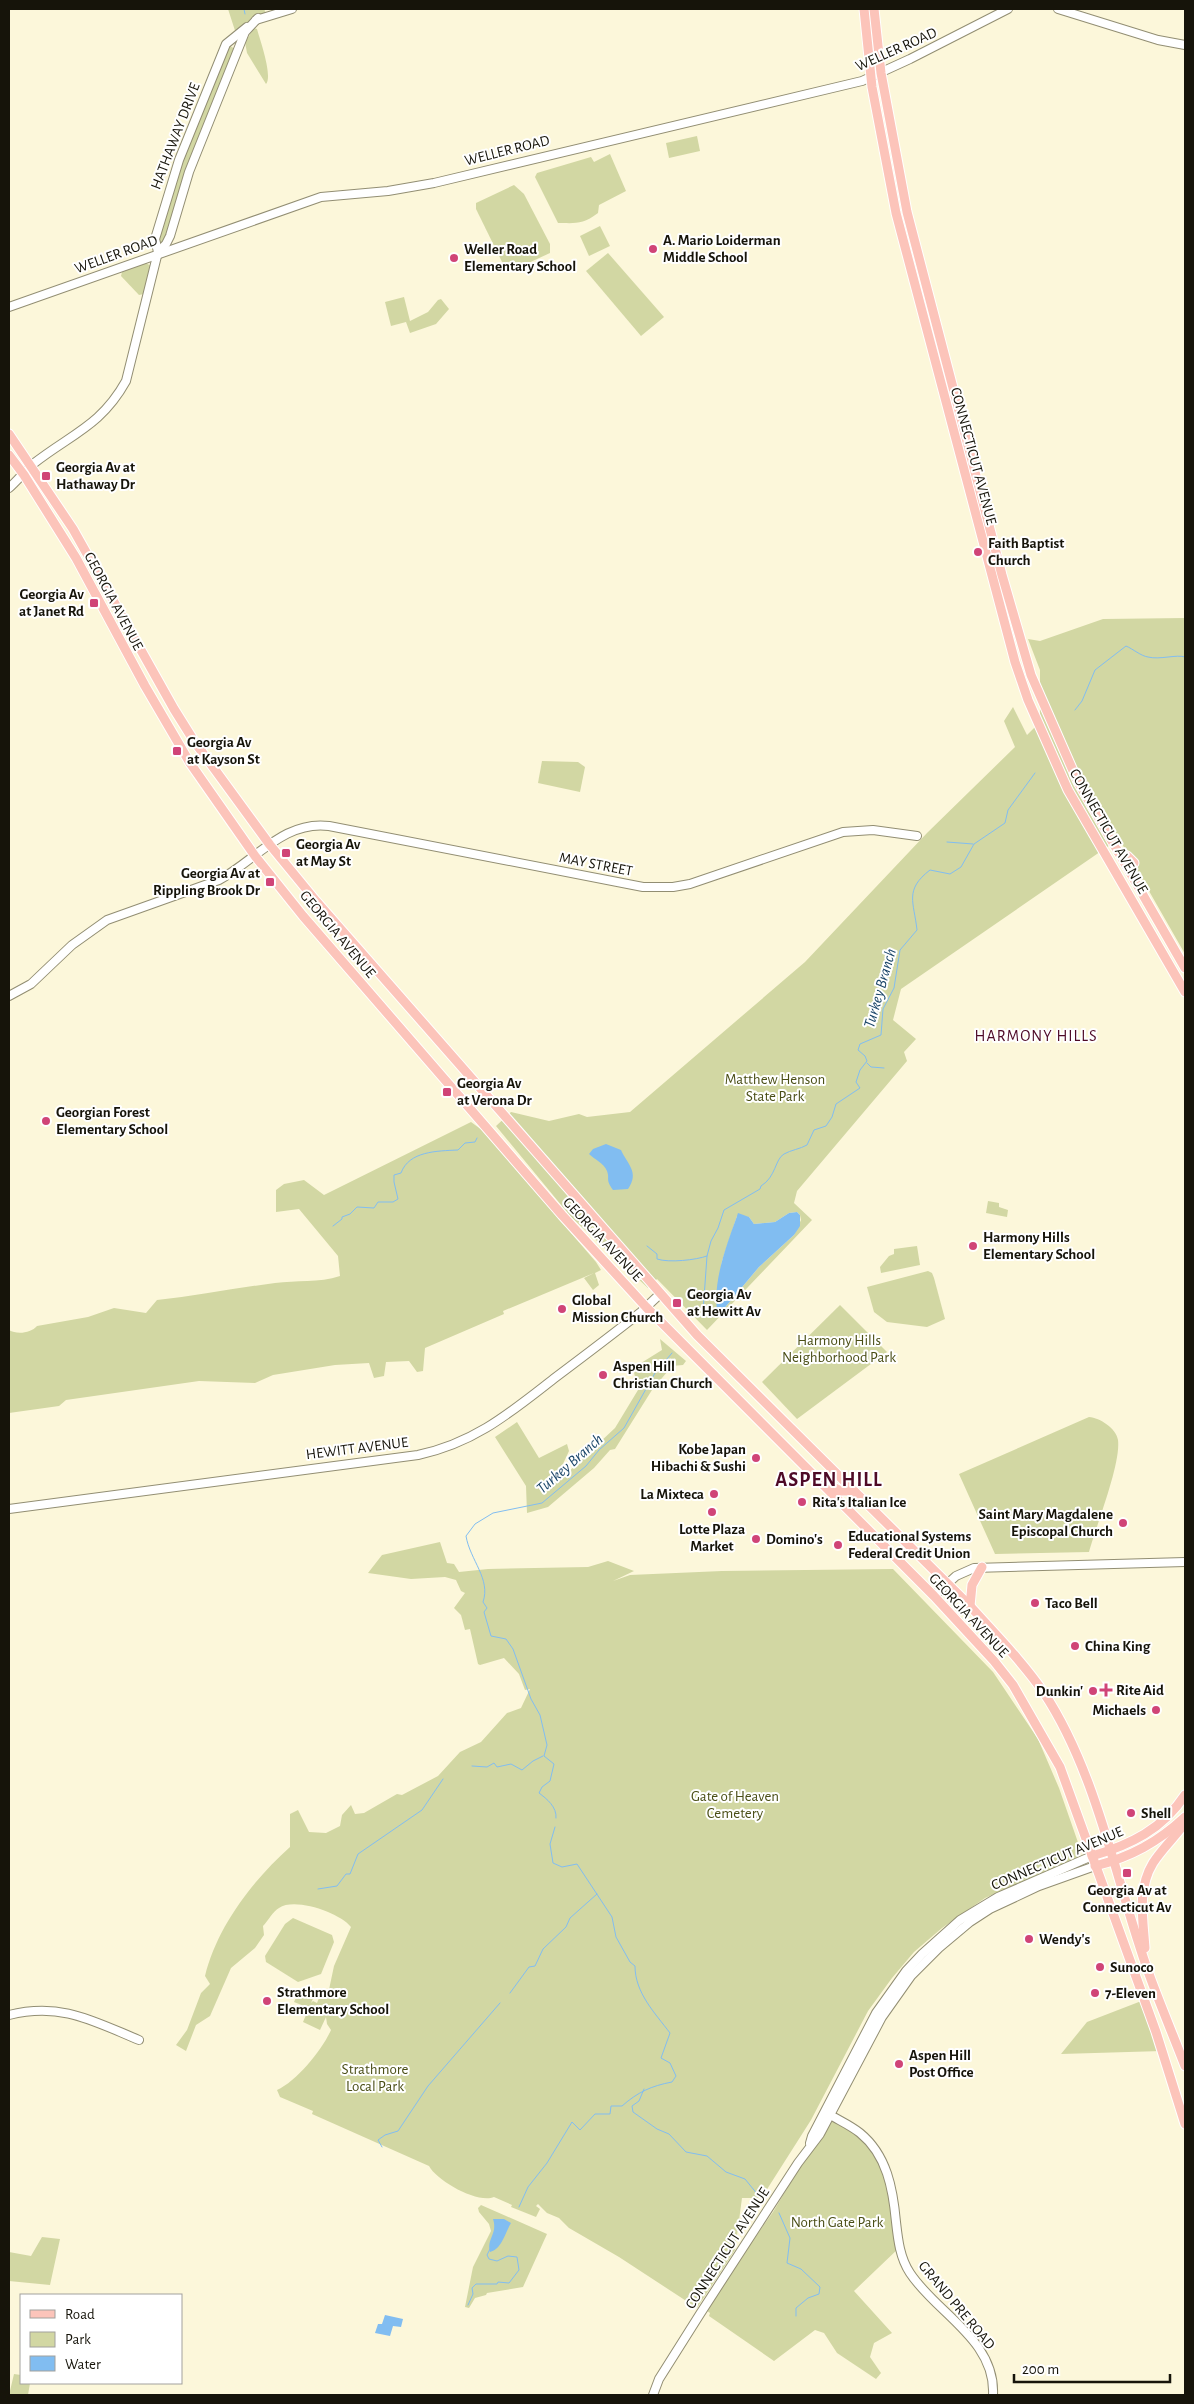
<svg xmlns="http://www.w3.org/2000/svg" width="1194" height="2404" font-family="'Alegreya Sans',sans-serif">
<style>
.green{fill:#d2d7a3;fill-rule:evenodd}
.water{fill:#81bdf1}
.lines{fill:none;stroke-linecap:round;stroke-linejoin:round}
.stream{stroke:#81bdf1;stroke-width:1}
.secondary-casing{stroke:#928e73;stroke-width:10}
.primary-casing{stroke:#fff;stroke-width:11}
.secondary{stroke:#fff;stroke-width:8}
.primary{stroke:#fcc4ba;stroke-width:9}
.poi-dot{fill:#d04477;stroke:#fff;stroke-width:2}
.labels{text-anchor:middle;stroke-width:4;stroke-linejoin:round;paint-order:stroke}
.street-label{font-size:15px;fill:#16140a;stroke:#fff}
.poi-label{font-size:15px;font-weight:bold;fill:#16140a;stroke:#fff;text-anchor:start}
.park-label{font-size:15px;fill:#4a4e16;stroke:#fff}
.water-label{font-size:16px;font-style:italic;fill:#1a4568;stroke:#fff}
.neighbourhood-label{font-size:16px;letter-spacing:1px;fill:#4e0a26;stroke:#fff}
.district-label{font-size:20px;font-weight:bold;letter-spacing:1px;fill:#4e0a26;stroke:#fff}
</style>
<rect width="100%" height="100%" fill="#fcf7da"/>
<g class="green">
<polygon points="228,9 264,9 267,15 258,18 240,46"/>
<path d="M254,28l3,1c3,11 16,47 9,55l-19,-31 -2,-11z"/>
<polygon points="230,46 235,49 164,243 159,244 158,238 176,175"/>
<polygon points="697,136 700,151 669,158 666,143"/>
<path d="M610,154l16,37 -27,14 -1,8c-16,12 -23,10 -40,10l-23,-46 2,-4 54,-16 3,5z"/>
<polygon points="514,185 524,194 550,244 550,253 511,271 506,270 476,209 476,203"/>
<polygon points="600,226 610,246 589,256 580,236"/>
<polygon points="608,253 664,317 641,336 586,271"/>
<polygon points="146,263 151,266 144,294 139,295 121,276 122,272"/>
<polygon points="404,297 410,321 428,312 438,300 441,299 449,309 436,324 410,333 406,322 391,326 385,302"/>
<path d="M1185,618v336l-88,-154 -10,5 23,40 -209,144 -8,31 23,19 -12,13 3,9 -110,130 -3,12 18,17 -105,110 -50,-51 -9,9 -77,-71 -75,-91 15,-14 38,9 30,-7 8,3 43,-5 175,-150 122,-129 88,-86 -11,-26 9,-14 14,28 13,-13v-52l-12,-31 12,2 63,-22zM797,1212l3,3 1,5 -7,15 -35,32 -37,44 -6,-9 6,-41 15,-45 12,1 5,7 21,-2 14,-9z"/>
<polygon points="542,761 578,762 585,767 580,792 538,783"/>
<path d="M471,1122l11,8 114,132 5,8 -6,3 4,12 -6,5 -9,-12 10,-5 -91,38 1,3 -79,34 -2,23 -6,1 -8,-11 -23,1 -2,14 -10,2 -5,-15 -34,2 -62,10 -18,8 -56,-2 -133,19 -7,6 -50,7v-83c8,5 22,3 28,-4l51,-9 26,-9 32,5 11,-13c39,-4 78,-12 118,-17 21,-3 44,0 65,-7l-2,-20 -39,-47 -23,3v-22l8,-6 20,-4 20,15z"/>
<polygon points="988,1201 999,1203 999,1207 1008,1210 1007,1217 986,1213"/>
<polygon points="917,1246 920,1265 881,1273 880,1267 889,1256 894,1254 894,1249"/>
<polygon points="928,1271 932,1273 934,1278 945,1319 927,1327 887,1322 874,1312 867,1287"/>
<polygon points="840,1305 887,1352 797,1419 762,1382"/>
<polygon points="660,1339 686,1361 683,1365 672,1366 652,1390 615,1449 610,1450 594,1468 548,1507 527,1513 526,1486 495,1437 517,1422 539,1458 567,1444 569,1451 562,1466 565,1475 615,1428 638,1390 633,1368 662,1350"/>
<path d="M1089,1417c11,1 27,11 29,23 3,24 -22,86 -29,112l-94,2 -36,-80z"/>
<path d="M440,1542l7,21 7,1 5,8 29,-3 100,-2 20,-6 26,10 -21,10 17,-6 92,-4 171,-2 100,103 45,67 21,49 22,63 -3,7 -93,40 -43,30 -28,24 -22,26 -24,33 -57,109 -47,74 -4,4h-18l-7,52 -38,58 -78,-51 -50,-29 -10,-10 -12,-5 -9,-9 -2,2 4,3 -4,8 -25,-10 1,-2 -18,-8c-16,7 -57,-16 -65,-31l-117,-52 1,-3 -33,-14 -3,-7c20,-9 45,-40 54,-60l-4,-6 -1,-7 -6,13 -17,-8 6,-14 -15,-6 6,-13 15,5 -4,9 2,-2 4,2 2,-5 8,1 7,-33 17,-39c-11,-14 -56,-30 -72,-19 -6,3 -11,13 -16,18l1,9 -9,13 -24,20 -21,48 -14,9 -10,26 -10,-6 11,-15 14,-37 9,-9 -5,-8c12,-49 47,-95 85,-129v-33l8,-4 11,22 17,1 14,-7 2,-11 9,-10 4,9 9,-1 33,-19 5,1 36,-19 22,-24 21,-10 26,-29 14,-5 9,-19 -5,1 -6,-16 -15,-16 -24,7 -2,-1 -8,-35 -5,1 -4,-15 -7,-7 11,-15 -4,-2 -5,-11 -11,-3 -34,2 -43,-6 14,-18z"/>
<polygon points="293,1918 332,1935 334,1942 321,1974 298,1982 266,1962 265,1956 285,1924"/>
<polygon points="1144,2000 1162,2051 1061,2054 1087,2022"/>
<polygon points="831,2115 861,2134 886,2168 900,2247 854,2291 892,2333 874,2343 870,2357 881,2373 876,2379 837,2353 824,2333 815,2330 774,2361 709,2316 710,2313 704,2309 773,2212"/>
<polygon points="481,2205 547,2234 523,2287 487,2293 486,2295 475,2298 469,2308 465,2307 473,2267 491,2231 489,2224 479,2212 478,2208"/>
<polygon points="42,2237 60,2239 50,2285 9,2281 9,2252 31,2256"/>
<polygon points="14,2374 21,2375 21,2383 30,2383 28,2395 9,2395"/>
</g>
<g class="water">
<path d="M606,1144l15,6c6,14 19,22 7,39l-15,1c-8,-11 -3,-11 -6,-19 -3,-8 -13,-12 -18,-17l4,-5z"/>
<path d="M797,1212l3,3v11l-6,9 -35,32 -37,44 -5,-1c-4,-30 10,-66 20,-94l1,-3 11,4 5,7 21,-2 14,-9z"/>
<path d="M493,2219h11l7,4c-6,10 -9,26 -21,29 -4,-13 8,-18 3,-33z"/>
<polygon points="385,2315 403,2319 401,2327 393,2326 390,2336 375,2333 378,2324 382,2324"/>
</g>
<g class="lines">
<g class="stream">
<polyline points="244,9 245,14"/>
<path d="M1075,710l7,-9 13,-31 31,-24c7,3 15,10 22,11 12,3 29,-3 37,0"/>
<polyline points="947,842 973,844"/>
<polyline points="867,1063 871,1067 884,1068"/>
<path d="M333,1226l9,-7v-2l8,-3 7,-7 17,1 4,-6h15l5,-3 -4,-17v-7l7,-2c8,-22 36,-22 57,-23l7,-7 10,-1 2,-4"/>
<path d="M647,1246l10,8v5c12,4 39,1 50,-3"/>
<path d="M703,1312l4,-56 4,-15 7,-13 6,-18 36,-21 1,-3c15,-9 14,-27 23,-32 7,-4 16,-5 23,-9l7,-15 12,-4 6,-9 4,-13 24,-16 -4,-6 4,-12 7,-9 -2,-5 -7,-6 2,-6 21,-9 2,-26 11,-21 6,-38 17,-20c-3,-28 -13,-40 13,-60l20,4 11,-7 13,-23 31,-21 3,-13 27,-37"/>
<polyline points="472,1766 487,1767 494,1763 497,1767 511,1764 522,1770 533,1761 543,1756"/>
<path d="M556,1818c1,-11 -9,-19 -17,-25l3,-6 8,-6 4,-17 -10,-8 3,-11 -7,-30 -9,-16 -18,-50 -7,-10 -15,-3 -7,-24 3,-4 -4,-6c8,-23 -13,-42 -17,-66l9,-12 18,-11 49,-10 44,-37 13,-16 25,-22 31,-55 17,-20"/>
<polyline points="318,1889 337,1886 346,1874 350,1874 358,1854 422,1810 443,1779"/>
<polyline points="510,1993 529,1967 535,1966 543,1949 566,1927 570,1918 597,1894"/>
<polyline points="644,2089 639,2101 632,2106 633,2112 657,2129 669,2134 686,2152 707,2156 726,2172 745,2179 758,2195"/>
<polyline points="382,2147 378,2140 385,2135 398,2131 428,2086 500,2003"/>
<path d="M519,2207l9,-20 19,-24 25,-41 8,8 15,-16h15l1,-8h11c16,-14 29,-20 50,-24l4,-6 -6,-13 -9,-5 9,-25c-15,-20 -35,-40 -35,-67l-5,-4 -14,-25 -4,-20 -35,-53 -15,3 -9,-4 -3,-19 5,-17"/>
<polyline points="779,2213 790,2238 787,2263 801,2269 820,2287 819,2294 808,2298 796,2308 796,2316"/>
<polyline points="468,2305 473,2294 472,2288 476,2284 497,2284 498,2282 509,2283 519,2270 517,2257 508,2256 497,2261 489,2259 487,2255 490,2249"/>
</g>
<defs>
<g id="secondary">
<polyline points="1058,9 1158,40 1185,45"/>
<polyline points="256,20 292,9"/>
<polyline points="158,252 155,239 179,160 226,44 247,27"/>
<polyline points="9,307 321,197 388,191 434,183 862,81 910,59 1008,9"/>
<path d="M9,488c8,-7 16,-17 24,-24 38,-30 68,-38 93,-83l32,-129 8,-8 4,-8 19,-64 56,-140 13,-14"/>
<path d="M9,996l22,-12 41,-39 35,-25 112,-40c36,-19 65,-60 110,-54l314,61h30l17,-3 153,-52 30,-2 44,6"/>
<path d="M9,1509l409,-54c57,-12 93,-43 138,-78 28,-21 57,-43 85,-65l19,-18"/>
<polyline points="934,1596 956,1576 974,1568 1185,1562"/>
<path d="M9,2015c52,-13 84,6 130,25"/>
<path d="M827,2113c11,7 23,12 33,20 27,22 33,56 36,89 2,18 4,36 14,51 26,40 86,67 83,122"/>
<polyline points="810,2143 812,2136 876,2013 906,1971 922,1954 960,1920 998,1897 1092,1856"/>
<polyline points="653,2395 659,2379 700,2314 798,2163 820,2134 882,2017 911,1976 939,1948 970,1922 990,1909 1039,1886 1095,1866"/>
</g>
<g id="primary">
<polyline points="864,9 872,87 896,213 1015,662 1028,700 1068,790 1185,992"/>
<polyline points="874,9 881,73 907,212 1002,575 1031,675 1078,782 1185,968"/>
<path d="M9,434l64,95 101,180 20,32 76,104 46,56 381,434 273,271c25,28 53,56 74,87 54,82 72,190 105,281 11,30 24,61 36,92"/>
<polyline points="9,455 24,475 76,558 145,686 190,763 255,856 303,916 562,1215 646,1307 934,1596 994,1661 1013,1685 1060,1767 1156,2032 1185,2124"/>
<polyline points="1118,852 1127,856 1134,863"/>
<polyline points="829,1485 841,1491 854,1491"/>
<polyline points="970,1606 972,1585 982,1567"/>
<path d="M1092,1856c38,-11 71,-27 93,-61"/>
<path d="M1095,1866c36,-9 63,-24 90,-49"/>
<path d="M1145,1948c-2,-28 -8,-59 8,-85 9,-14 22,-26 32,-40"/>
</g>
</defs>
<use href="#secondary" class="secondary-casing"/>
<use href="#primary" class="primary-casing"/>
<use href="#secondary" class="secondary"/>
<use href="#primary" class="primary"/>
</g>
<g class="poi-dot">
<circle cx="653" cy="249" r="5"/>
<circle cx="454" cy="258" r="5"/>
<rect x="41" y="471" width="10" height="10" rx="2.5"/>
<circle cx="978" cy="552" r="5"/>
<rect x="89" y="598" width="10" height="10" rx="2.5"/>
<rect x="172" y="746" width="10" height="10" rx="2.5"/>
<rect x="281" y="848" width="10" height="10" rx="2.5"/>
<rect x="265" y="877" width="10" height="10" rx="2.5"/>
<rect x="442" y="1087" width="10" height="10" rx="2.5"/>
<circle cx="46" cy="1121" r="5"/>
<circle cx="973" cy="1246" r="5"/>
<rect x="672" y="1298" width="10" height="10" rx="2.5"/>
<circle cx="562" cy="1309" r="5"/>
<circle cx="603" cy="1375" r="5"/>
<circle cx="756" cy="1458" r="5"/>
<circle cx="714" cy="1494" r="5"/>
<circle cx="802" cy="1502" r="5"/>
<circle cx="712" cy="1512" r="5"/>
<circle cx="1123" cy="1523" r="5"/>
<circle cx="756" cy="1539" r="5"/>
<circle cx="838" cy="1545" r="5"/>
<circle cx="1035" cy="1603" r="5"/>
<circle cx="1075" cy="1646" r="5"/>
<path d="M1103.5 1682.5h5v5h5v5h-5v5h-5v-5h-5v-5h5z"/>
<circle cx="1093" cy="1691" r="5"/>
<circle cx="1156" cy="1710" r="5"/>
<circle cx="1131" cy="1813" r="5"/>
<rect x="1122" y="1868" width="10" height="10" rx="2.5"/>
<circle cx="1029" cy="1939" r="5"/>
<circle cx="1100" cy="1967" r="5"/>
<circle cx="1095" cy="1993" r="5"/>
<circle cx="267" cy="2001" r="5"/>
<circle cx="899" cy="2064" r="5"/>
</g>
<g class="labels">
<g class="street-label">
<text transform="translate(896 49) rotate(-24)" y="5">WELLER ROAD</text>
<text transform="translate(175 136) rotate(-69)" y="5">HATHAWAY DRIVE</text>
<text transform="translate(507 150) rotate(-14)" y="5">WELLER ROAD</text>
<text transform="translate(116 254) rotate(-20)" y="5">WELLER ROAD</text>
<text transform="translate(974 456) rotate(75)" y="5">CONNECTICUT AVENUE</text>
<text transform="translate(114 601) rotate(62)" y="5">GEORGIA AVENUE</text>
<text transform="translate(1109 831) rotate(60)" y="5">CONNECTICUT AVENUE</text>
<text transform="translate(596 864) rotate(11)" y="5">MAY STREET</text>
<text transform="translate(338 934) rotate(50)" y="5">GEORGIA AVENUE</text>
<text transform="translate(603 1239) rotate(47)" y="5">GEORGIA AVENUE</text>
<text transform="translate(357 1448) rotate(-7)" y="5">HEWITT AVENUE</text>
<text transform="translate(969 1615) rotate(47)" y="5">GEORGIA AVENUE</text>
<text transform="translate(1057 1858) rotate(-23)" y="5">CONNECTICUT AVENUE</text>
<text transform="translate(727 2248) rotate(-57)" y="5">CONNECTICUT AVENUE</text>
<text transform="translate(957 2305) rotate(50)" y="5">GRAND PRE ROAD</text>
</g>
<g class="poi-label">
<text x="663" y="245">A. Mario Loiderman<tspan x="663" dy="17">Middle School</tspan></text>
<text x="464" y="254">Weller Road<tspan x="464" dy="17">Elementary School</tspan></text>
<text x="56" y="472">Georgia Av at<tspan x="56" dy="17">Hathaway Dr</tspan></text>
<text x="988" y="548">Faith Baptist<tspan x="988" dy="17">Church</tspan></text>
<text x="84" y="599" text-anchor="end">Georgia Av<tspan x="84" dy="17">at Janet Rd</tspan></text>
<text x="187" y="747">Georgia Av<tspan x="187" dy="17">at Kayson St</tspan></text>
<text x="296" y="849">Georgia Av<tspan x="296" dy="17">at May St</tspan></text>
<text x="260" y="878" text-anchor="end">Georgia Av at<tspan x="260" dy="17">Rippling Brook Dr</tspan></text>
<text x="457" y="1088">Georgia Av<tspan x="457" dy="17">at Verona Dr</tspan></text>
<text x="56" y="1117">Georgian Forest<tspan x="56" dy="17">Elementary School</tspan></text>
<text x="983" y="1242">Harmony Hills<tspan x="983" dy="17">Elementary School</tspan></text>
<text x="687" y="1299">Georgia Av<tspan x="687" dy="17">at Hewitt Av</tspan></text>
<text x="572" y="1305">Global<tspan x="572" dy="17">Mission Church</tspan></text>
<text x="613" y="1371">Aspen Hill<tspan x="613" dy="17">Christian Church</tspan></text>
<text x="746" y="1454" text-anchor="end">Kobe Japan<tspan x="746" dy="17">Hibachi &amp; Sushi</tspan></text>
<text x="704" y="1499" text-anchor="end">La Mixteca</text>
<text x="812" y="1507">Rita's Italian Ice</text>
<text x="1113" y="1519" text-anchor="end">Saint Mary Magdalene<tspan x="1113" dy="17">Episcopal Church</tspan></text>
<text x="712" y="1534" text-anchor="middle">Lotte Plaza<tspan x="712" dy="17">Market</tspan></text>
<text x="848" y="1541">Educational Systems<tspan x="848" dy="17">Federal Credit Union</tspan></text>
<text x="766" y="1544">Domino's</text>
<text x="1045" y="1608">Taco Bell</text>
<text x="1085" y="1651">China King</text>
<text x="1116" y="1695">Rite Aid</text>
<text x="1083" y="1696" text-anchor="end">Dunkin'</text>
<text x="1146" y="1715" text-anchor="end">Michaels</text>
<text x="1141" y="1818">Shell</text>
<text x="1127" y="1895" text-anchor="middle">Georgia Av at<tspan x="1127" dy="17">Connecticut Av</tspan></text>
<text x="1039" y="1944">Wendy's</text>
<text x="1110" y="1972">Sunoco</text>
<text x="277" y="1997">Strathmore<tspan x="277" dy="17">Elementary School</tspan></text>
<text x="1105" y="1998">7-Eleven</text>
<text x="909" y="2060">Aspen Hill<tspan x="909" dy="17">Post Office</tspan></text>
</g>
<g class="park-label">
<text x="775" y="1084">Matthew Henson<tspan x="775" dy="17">State Park</tspan></text>
<text x="839" y="1345">Harmony Hills<tspan x="839" dy="17">Neighborhood Park</tspan></text>
<text x="735" y="1801">Gate of Heaven<tspan x="735" dy="17">Cemetery</tspan></text>
<text x="375" y="2074">Strathmore<tspan x="375" dy="17">Local Park</tspan></text>
<text x="837" y="2227">North Gate Park</text>
</g>
<g class="water-label">
<text transform="translate(879 988) rotate(-74)" y="6">Turkey Branch</text>
<text transform="translate(569 1463) rotate(-41)" y="6">Turkey Branch</text>
</g>
<g class="neighbourhood-label">
<text x="1036" y="1041">HARMONY HILLS</text>
</g>
<g class="district-label">
<text x="829" y="1486">ASPEN HILL</text>
</g>
</g>
<rect width="1194" height="2404" fill="none" stroke="#16140a" stroke-width="20"/>
<rect x="20" y="2294" width="162" height="90" fill="#ffffff" stroke="#a2a19d"/>
<rect x="30" y="2310" width="25" height="8" fill="#fcc4ba" stroke="#a2a19d"/>
<text x="65" y="2319" font-size="15" fill="#16140a">Road</text>
<rect x="30" y="2332" width="25" height="15" fill="#d2d7a3" stroke="#a2a19d"/>
<text x="65" y="2344" font-size="15" fill="#16140a">Park</text>
<rect x="30" y="2356" width="25" height="15" fill="#81bdf1" stroke="#a2a19d"/>
<text x="65" y="2369" font-size="15" fill="#16140a">Water</text>
<path d="M1014 2374v8h156v-8" fill="none" stroke="#16140a" stroke-width="2.5"/>
<text x="1022" y="2374" font-size="15" fill="#16140a" stroke="#ffffff" stroke-width="4" paint-order="stroke">200 m</text>
</svg>
